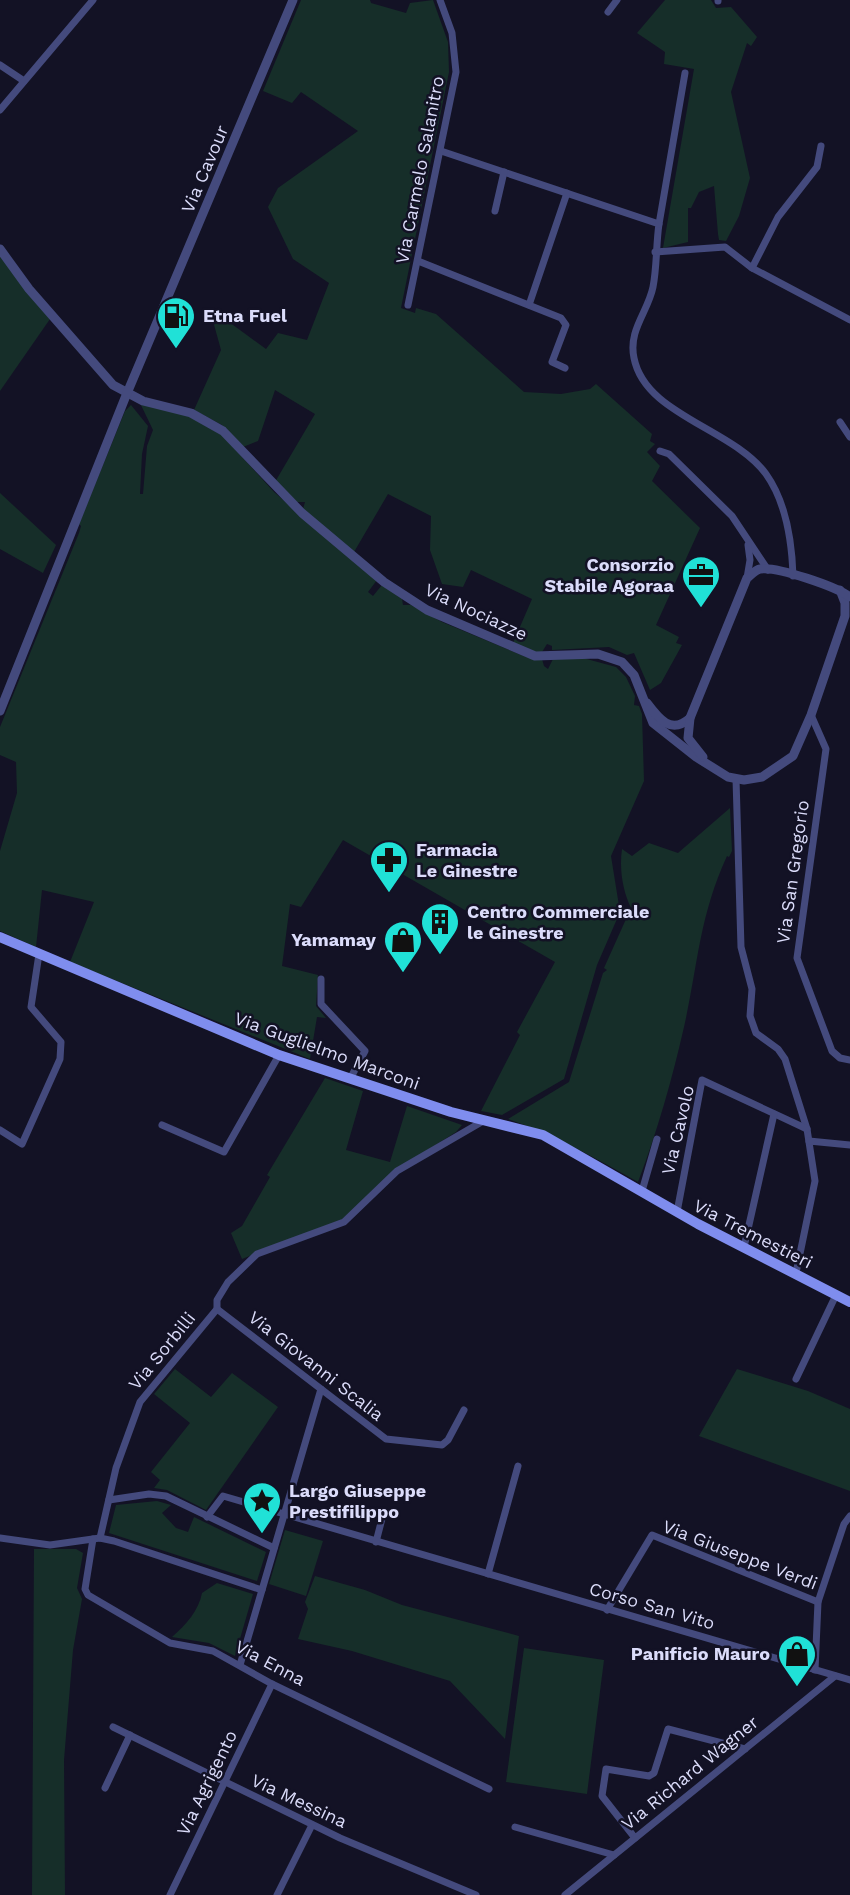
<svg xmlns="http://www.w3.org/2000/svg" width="850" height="1895" font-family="'Work Sans',sans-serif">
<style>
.green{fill:#162e29}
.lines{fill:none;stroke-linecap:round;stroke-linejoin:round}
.minor{stroke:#444a7d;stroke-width:7}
.tertiary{stroke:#444a7d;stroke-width:9}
.secondary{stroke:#7f8dee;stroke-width:10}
.labels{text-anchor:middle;stroke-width:5;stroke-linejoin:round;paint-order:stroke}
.street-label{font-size:18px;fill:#dbdcfa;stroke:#131225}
.poi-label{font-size:18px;font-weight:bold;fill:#dbdcfa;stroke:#131225;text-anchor:start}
</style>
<rect width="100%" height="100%" fill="#131225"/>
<g class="green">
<polygon points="301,0 370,0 371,3 406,13 410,3 433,0 448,42 449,72 401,308 415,313 416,308 436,314 524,392 561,394 590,389 596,384 652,434 650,441 655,444 647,452 660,466 652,481 700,528 656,625 679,637 676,643 682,645 661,683 650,690 634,653 627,655 609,647 552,650 552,646 547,644 542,652 536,652 513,643 532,599 471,570 463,587 442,584 430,550 431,516 388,494 354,552 303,509 305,502 296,502 275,482 315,414 275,390 258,441 243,447 222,425 194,410 221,350 213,321 218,314 266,349 278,333 307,340 329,283 293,259 268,207 278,188 358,131 301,92 292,103 263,91"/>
<polygon points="665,0 711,0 716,8 731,7 757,37 751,46 747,43 731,92 750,178 739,216 726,241 719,240 718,234 714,186 699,192 691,208 688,208 688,242 663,248 694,69 664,64 665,52 637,33"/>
<polygon points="0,255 50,319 0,391"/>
<polygon points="140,403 187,415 222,435 274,492 377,580 368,592 373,596 382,585 402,599 403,605 411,605 442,622 526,657 542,659 544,666 548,669 553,659 583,658 616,667 626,677 635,696 634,705 639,706 642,714 644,781 611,856 620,912 597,965 564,1079 502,1115 481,1111 520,1035 517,1032 555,962 343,840 301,907 290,904 282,966 318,975 316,1006 326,1018 317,1017 310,1059 70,962 94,902 42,890 36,947 0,931 0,851 17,793 16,762 0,755 0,727 79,533 81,526 79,524 125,411 131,405 148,426 142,454 140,494 143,494 147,446 153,430"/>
<polygon points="0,493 56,545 43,573 0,549"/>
<path d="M730,808l2,43 -3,6 -2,-1c-28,61 -29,109 -43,171 -12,53 -27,105 -46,155 -43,-24 -83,-47 -130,-63l61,-37 34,-109 4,-3 -3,-2 27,-60c-8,-17 -12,-38 -9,-59l10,7 17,-13 29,10z"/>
<polygon points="325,1078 363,1091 346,1150 390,1162 407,1106 462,1125 456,1132 390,1174 344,1219 242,1259 231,1233 242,1226 270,1177 267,1175"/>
<polygon points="175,1369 211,1397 232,1373 278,1407 206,1510 167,1490 154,1488 160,1480 151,1472 190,1423 154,1394"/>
<polygon points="737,1369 808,1391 850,1409 850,1491 699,1436"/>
<polygon points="157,1501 171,1505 162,1513 176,1528 188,1532 194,1517 266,1552 257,1581 109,1533 116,1505"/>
<polygon points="285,1530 323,1541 306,1596 269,1584"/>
<polygon points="34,1549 76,1549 83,1553 77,1588 82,1599 73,1650 64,1760 65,1895 32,1895"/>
<polygon points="315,1576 365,1590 402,1605 519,1636 505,1739 450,1681 352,1651 298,1639 308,1609 305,1602"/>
<path d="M217,1583l36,11 -18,62 -26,-13 -37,-6c14,-12 27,-27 30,-44z"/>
<polygon points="524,1648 604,1660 587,1794 506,1782"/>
</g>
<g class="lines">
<g class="minor">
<polyline points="718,0 718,1"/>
<polyline points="608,12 617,0"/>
<polyline points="0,65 24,81"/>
<polyline points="0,110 93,0"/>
<path d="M441,151l218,73c-3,20 -2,43 -6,63 -5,25 -25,43 -19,71 11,57 98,70 132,116 20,28 26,69 27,102"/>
<polyline points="495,211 504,172"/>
<polyline points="659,224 685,73"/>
<polyline points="655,252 725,247 752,268 850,320"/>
<polyline points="418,261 561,318 566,325 552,362 565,368"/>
<polyline points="752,268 778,217 817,167 821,146"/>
<polyline points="408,305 456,72 452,33 440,0"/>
<polyline points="529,305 567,193"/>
<polyline points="840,422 850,437"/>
<polyline points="660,451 669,454 732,516 768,570"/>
<polyline points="747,578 750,560 748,545"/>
<polyline points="811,715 826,749 797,958 832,1051 840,1058 850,1060"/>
<polyline points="736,779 741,947 752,989 750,1016 756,1033 778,1049 785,1059 807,1129 815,1181 796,1273"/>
<polyline points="321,979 321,1004 365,1051 350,1079"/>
<polyline points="162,1125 224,1152 279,1055"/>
<polyline points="0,1130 22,1144 60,1059 61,1042 31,1007 39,954"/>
<polyline points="809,1141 850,1145"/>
<polyline points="642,1191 657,1139"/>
<polyline points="677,1212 702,1080 807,1129"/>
<polyline points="744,1247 774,1114"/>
<polyline points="217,1309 386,1439 442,1445 448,1440 464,1410"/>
<polyline points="796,1379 836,1295"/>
<polyline points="109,1500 149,1494 166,1496 274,1548"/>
<polyline points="207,1517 223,1496 850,1680"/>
<polyline points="0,1538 50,1545 100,1538 114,1541 262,1590"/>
<polyline points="100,1538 116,1468 140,1402 217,1309 217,1300 228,1282 257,1254 344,1222 397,1171 485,1120"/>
<polyline points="93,1539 85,1589 88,1595 170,1643 213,1651 272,1684 489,1789"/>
<polyline points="376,1542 384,1511"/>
<polyline points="488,1574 518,1466"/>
<polyline points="607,1610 652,1535 818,1602"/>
<polyline points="240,1665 321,1389"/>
<polyline points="815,1670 818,1602 844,1524 850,1516"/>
<polyline points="113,1727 340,1838 476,1895"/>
<polyline points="105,1788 130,1735"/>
<polyline points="515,1827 614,1855"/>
<polyline points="635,1838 602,1796 606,1769 649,1776 654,1773 668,1729 745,1749"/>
<polyline points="170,1895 272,1684"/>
<polyline points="277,1895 312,1825"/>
<polyline points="565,1895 835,1676"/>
</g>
<g class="tertiary">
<polyline points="0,249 29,289 113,385 143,401 191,413 223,431 302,513 384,582 427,610 535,656 598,654 622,662 634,675 653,723 696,757 728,777 744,780 762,777 793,756 811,715 845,616 845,603 840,590"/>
<path d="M647,703c12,16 24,32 43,15"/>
<polyline points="0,711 125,398 293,0"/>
<path d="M703,757l-15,-19 2,-20 57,-140c4,-3 8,-8 13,-9 17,-3 77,18 90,28"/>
</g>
<polyline class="secondary" points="0,937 279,1055 451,1112 543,1135 698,1224 850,1302"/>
</g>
<defs>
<symbol id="fuel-pin" viewBox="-11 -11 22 30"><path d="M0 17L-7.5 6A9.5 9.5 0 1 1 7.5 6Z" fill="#20e1d7" stroke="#131225"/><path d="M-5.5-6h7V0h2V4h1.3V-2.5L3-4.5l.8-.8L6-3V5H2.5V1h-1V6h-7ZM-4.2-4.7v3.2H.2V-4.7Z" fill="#111"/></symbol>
<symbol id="office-pin" viewBox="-11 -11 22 30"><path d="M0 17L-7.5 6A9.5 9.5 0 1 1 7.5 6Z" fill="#20e1d7" stroke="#131225"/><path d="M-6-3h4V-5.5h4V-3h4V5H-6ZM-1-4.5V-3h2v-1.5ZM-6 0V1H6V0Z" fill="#111"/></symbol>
<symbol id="pharmacy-pin" viewBox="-11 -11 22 30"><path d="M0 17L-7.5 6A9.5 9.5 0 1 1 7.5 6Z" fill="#20e1d7" stroke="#131225"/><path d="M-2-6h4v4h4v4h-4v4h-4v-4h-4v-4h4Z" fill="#111"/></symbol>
<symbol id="building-pin" viewBox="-11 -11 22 30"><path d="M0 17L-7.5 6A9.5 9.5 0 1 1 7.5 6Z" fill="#20e1d7" stroke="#131225"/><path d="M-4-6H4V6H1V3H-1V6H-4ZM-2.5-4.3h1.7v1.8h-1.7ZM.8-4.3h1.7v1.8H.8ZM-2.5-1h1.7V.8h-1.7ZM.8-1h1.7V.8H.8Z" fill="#111"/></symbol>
<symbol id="shop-pin" viewBox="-11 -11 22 30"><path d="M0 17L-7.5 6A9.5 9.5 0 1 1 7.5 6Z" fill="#20e1d7" stroke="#131225"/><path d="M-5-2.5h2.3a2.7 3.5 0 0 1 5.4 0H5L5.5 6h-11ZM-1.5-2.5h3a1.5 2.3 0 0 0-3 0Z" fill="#111"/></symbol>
<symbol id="sight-pin" viewBox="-11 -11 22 30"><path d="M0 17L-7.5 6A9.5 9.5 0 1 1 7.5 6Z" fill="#20e1d7" stroke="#131225"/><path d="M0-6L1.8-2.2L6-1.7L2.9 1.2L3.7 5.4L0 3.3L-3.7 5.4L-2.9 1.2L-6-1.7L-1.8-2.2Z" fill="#111"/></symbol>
</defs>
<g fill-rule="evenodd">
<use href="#fuel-pin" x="154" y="294" width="44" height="60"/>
<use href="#office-pin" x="679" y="553" width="44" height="60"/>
<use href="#pharmacy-pin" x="367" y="838" width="44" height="60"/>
<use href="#building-pin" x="418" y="900" width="44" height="60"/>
<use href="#shop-pin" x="381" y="918" width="44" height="60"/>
<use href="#sight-pin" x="240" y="1479" width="44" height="60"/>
<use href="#shop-pin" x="775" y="1632" width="44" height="60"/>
</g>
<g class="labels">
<g class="street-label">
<text transform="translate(205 169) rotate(-67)" y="6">Via Cavour</text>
<text transform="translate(420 170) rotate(-79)" y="6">Via Carmelo Salanitro</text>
<text transform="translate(476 612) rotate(25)" y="6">Via Nociazze</text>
<text transform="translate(793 872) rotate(-82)" y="6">Via San Gregorio</text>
<text transform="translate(327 1051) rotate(20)" y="6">Via Guglielmo Marconi</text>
<text transform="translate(678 1130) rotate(-77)" y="6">Via Cavolo</text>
<text transform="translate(753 1234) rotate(27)" y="6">Via Tremestieri</text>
<text transform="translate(162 1351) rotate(-51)" y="6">Via Sorbilli</text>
<text transform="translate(316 1366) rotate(38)" y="6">Via Giovanni Scalia</text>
<text transform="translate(740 1555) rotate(21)" y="6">Via Giuseppe Verdi</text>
<text transform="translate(652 1606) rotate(16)" y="6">Corso San Vito</text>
<text transform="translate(270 1663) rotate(28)" y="6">Via Enna</text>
<text transform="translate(690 1773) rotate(-39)" y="6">Via Richard Wagner</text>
<text transform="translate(207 1783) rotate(-64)" y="6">Via Agrigento</text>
<text transform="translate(299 1801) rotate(25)" y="6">Via Messina</text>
</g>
<g class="poi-label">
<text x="203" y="322">Etna Fuel</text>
<text x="674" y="571" text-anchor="end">Consorzio<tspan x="674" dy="21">Stabile Agoraa</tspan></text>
<text x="416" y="856">Farmacia<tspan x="416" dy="21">Le Ginestre</tspan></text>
<text x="467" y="918">Centro Commerciale<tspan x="467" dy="21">le Ginestre</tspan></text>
<text x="376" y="946" text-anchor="end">Yamamay</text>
<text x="289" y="1497">Largo Giuseppe<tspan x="289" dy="21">Prestifilippo</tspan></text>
<text x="770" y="1660" text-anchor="end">Panificio Mauro</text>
</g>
</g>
</svg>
